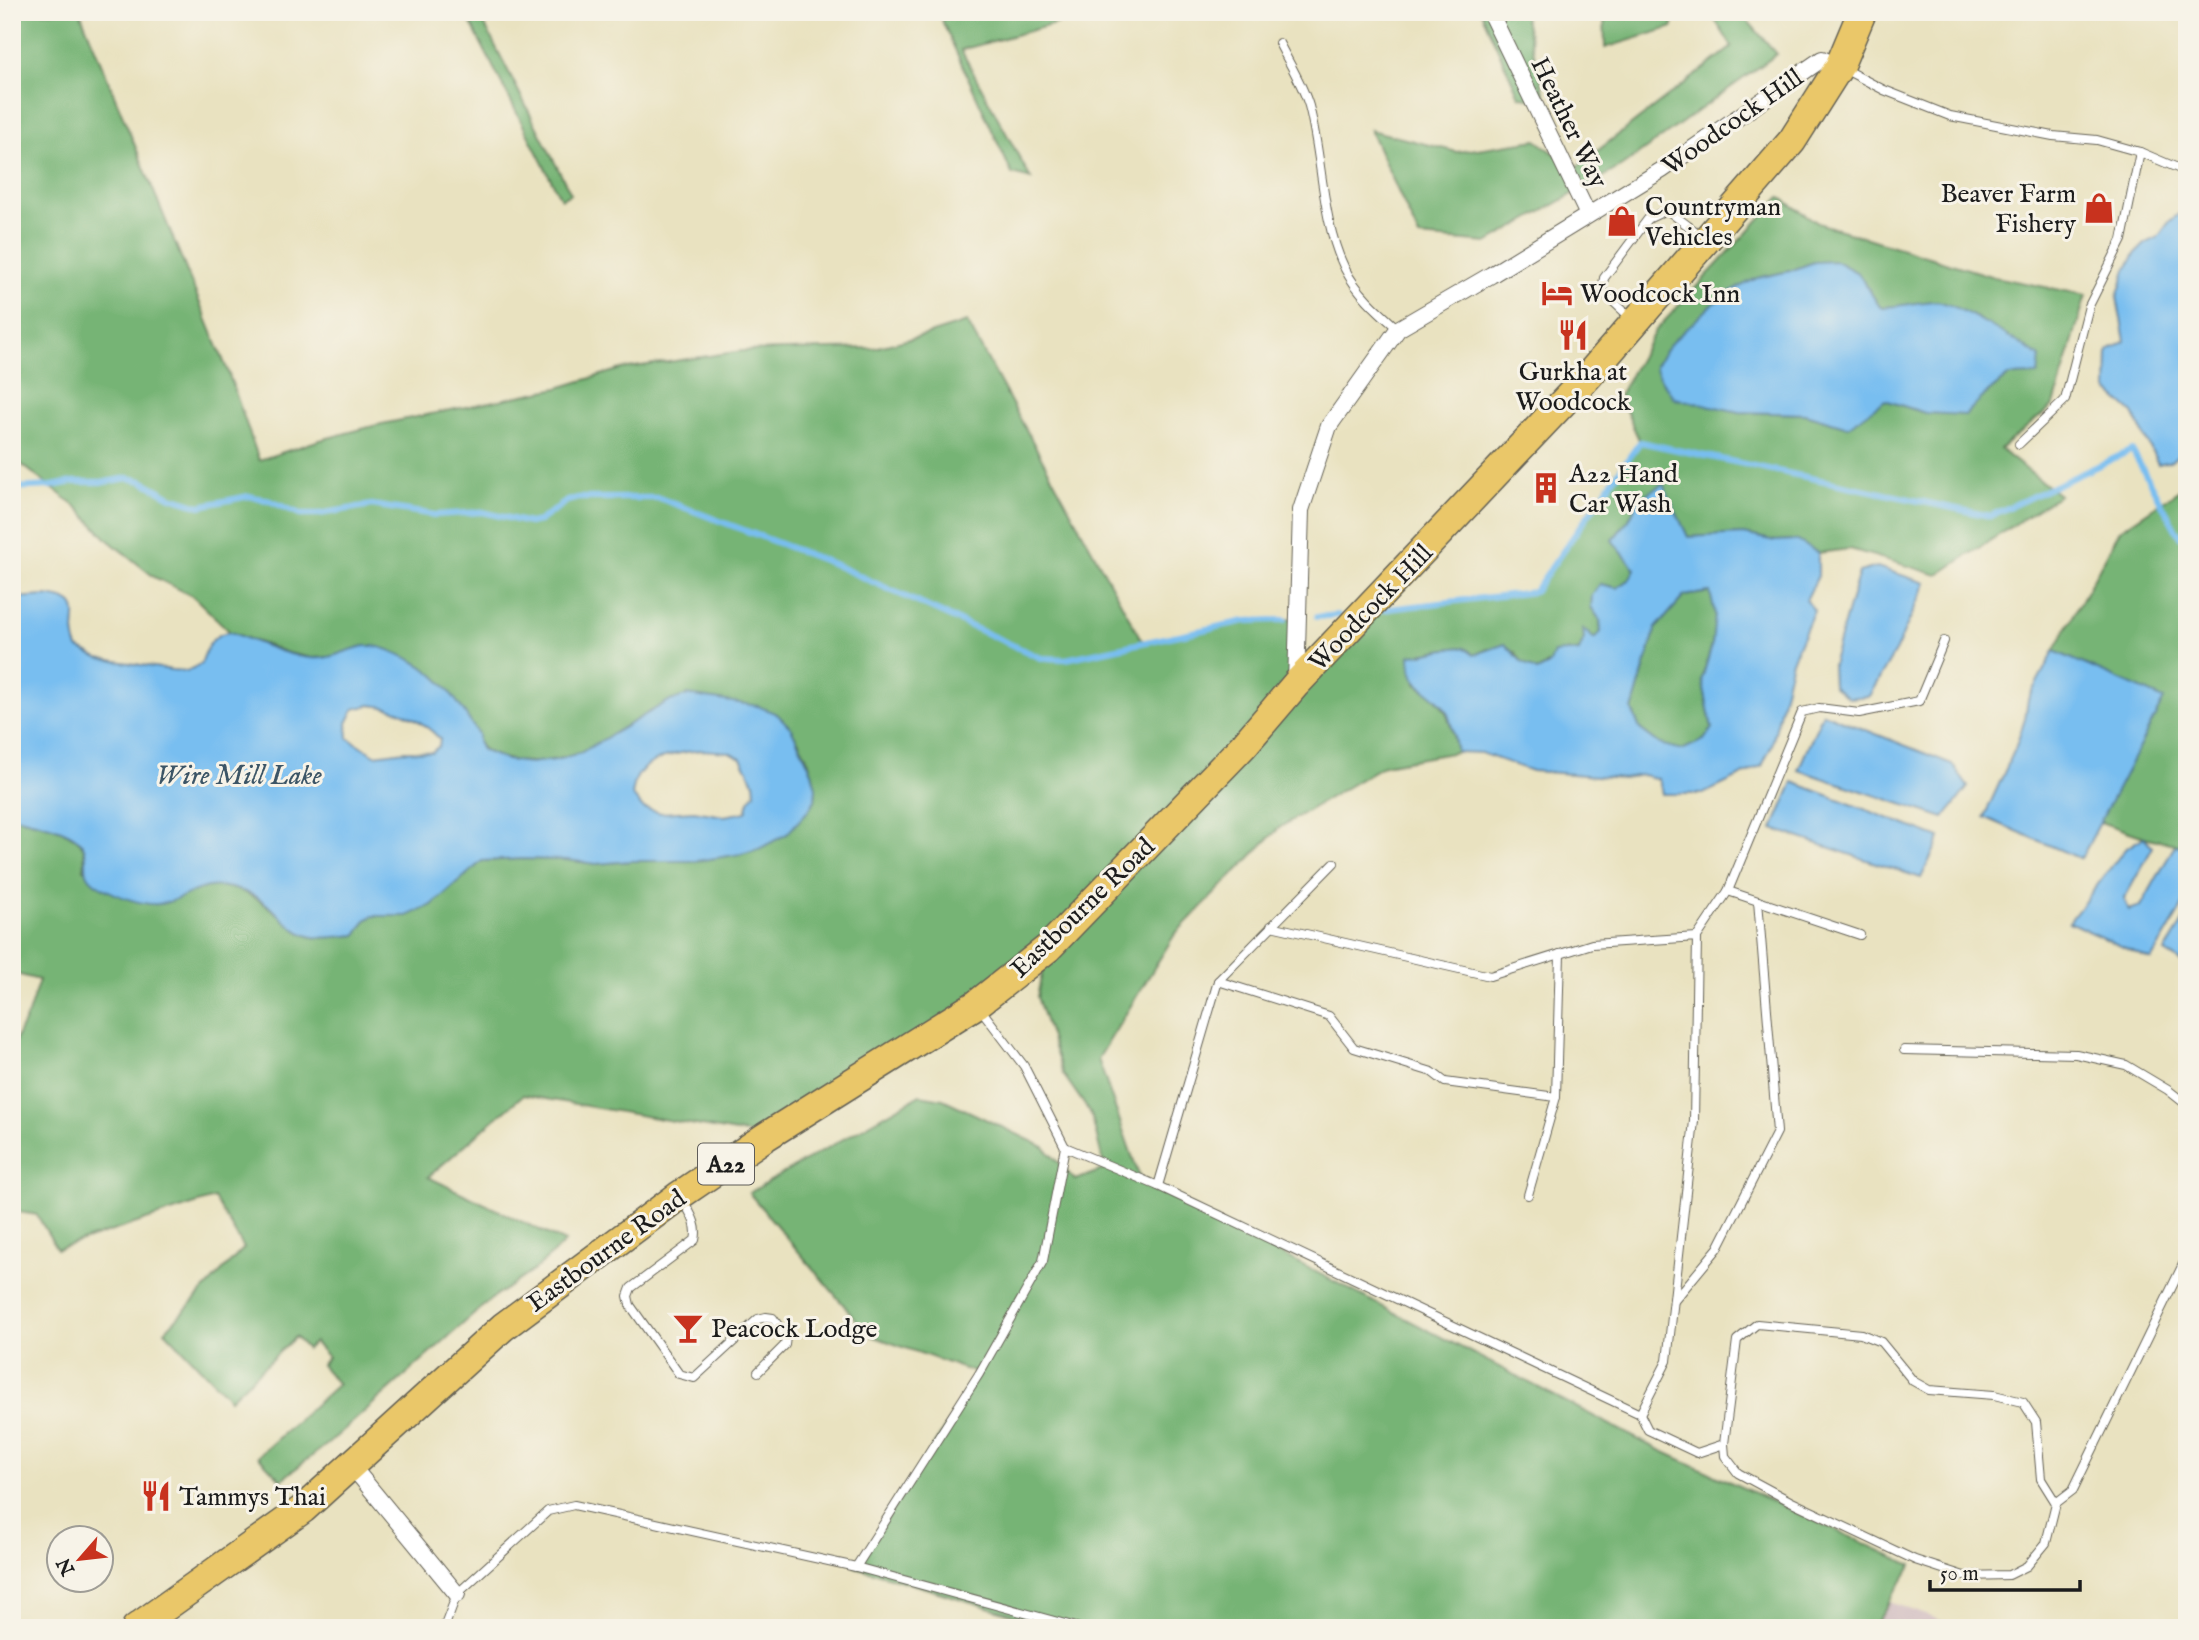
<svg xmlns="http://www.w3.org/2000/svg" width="2199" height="1640" font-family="'IM FELL English',serif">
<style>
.industrial{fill:#d2bec1}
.forest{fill:#76b474;stroke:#496848;stroke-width:2;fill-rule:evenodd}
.water{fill:#78bef0;stroke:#4a6d86;stroke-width:2;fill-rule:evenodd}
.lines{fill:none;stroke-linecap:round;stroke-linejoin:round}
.stream{stroke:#78bef0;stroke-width:6}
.lane-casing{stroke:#646155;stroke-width:10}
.street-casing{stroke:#646155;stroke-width:18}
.highway-casing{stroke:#646155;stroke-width:31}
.lane{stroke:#fff;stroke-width:8}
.street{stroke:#fff;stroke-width:16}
.highway{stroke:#eac769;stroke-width:28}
.labels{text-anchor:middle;stroke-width:6;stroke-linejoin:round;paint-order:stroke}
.shield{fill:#f7f3e8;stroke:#5e5c59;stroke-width:2}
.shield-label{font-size:24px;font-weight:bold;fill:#1c1c1c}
.street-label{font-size:26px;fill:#1c1c1c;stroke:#f7f3e8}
.poi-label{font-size:26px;fill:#1c1c1c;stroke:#f7f3e8;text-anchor:start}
.water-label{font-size:28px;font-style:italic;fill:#3c5566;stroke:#f7f3e8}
</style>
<rect width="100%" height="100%" fill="#f7f3e8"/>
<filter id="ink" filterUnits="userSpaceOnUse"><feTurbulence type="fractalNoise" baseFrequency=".0143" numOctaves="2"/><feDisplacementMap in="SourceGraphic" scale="14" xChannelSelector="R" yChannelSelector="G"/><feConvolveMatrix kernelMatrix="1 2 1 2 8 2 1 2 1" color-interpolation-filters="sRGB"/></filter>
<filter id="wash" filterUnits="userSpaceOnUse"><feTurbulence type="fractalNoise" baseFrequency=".00686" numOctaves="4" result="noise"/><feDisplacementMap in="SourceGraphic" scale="28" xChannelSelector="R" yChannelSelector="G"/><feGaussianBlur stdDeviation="1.57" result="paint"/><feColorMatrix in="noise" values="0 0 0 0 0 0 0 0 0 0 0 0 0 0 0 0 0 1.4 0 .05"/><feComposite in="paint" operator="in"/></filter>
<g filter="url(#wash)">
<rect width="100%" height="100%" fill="#e9e2c0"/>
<polygon class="industrial" points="1890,1602 1962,1628 1873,1628"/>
<g class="forest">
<path d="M12,12h68l147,357 32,91 61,-20 57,-15 181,-37 63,-19 121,-18 132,-3 52,-13 41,-13 175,319 103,-20 54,-2 -3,63 81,-72 157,-18 106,-150 -21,-47 36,-64 125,-134 38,26 176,54 92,18 -32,110 -54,44 59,46 -121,80 -88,-26 -32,4 -22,-13 -20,1 -32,-7 -56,3 -12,-24 -36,-15 -11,22 -17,20 23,29 -6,11 -12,8 -17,-4 -9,23 9,13 1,12 -7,7 -10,-9v9l-5,12h-11l-31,20 -15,-9 -7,-10 -27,-3 -14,6c-3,-2 -6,-5 -10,-7 -8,-3 -40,7 -53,7l5,29c34,22 32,30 41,68l-73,13 -105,63 -104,106 -77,125 43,122 506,263 265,121 -39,63h-816l-201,-61 123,-193 -110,-39 -120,-142 171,-98 23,4 101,48 31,33 30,-11 -14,-55 -28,-40 -26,-77 10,-48 -282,188 -242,-42 -95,82 137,65 -28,26 -47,32 -160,142 -49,38 -23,-24 80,-72 -17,-19 7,-8 -14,-15 -7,7 -12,-12 -65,62 -65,-68 79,-83 -30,-50 -157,51 -20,-34 -25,-4v-164l16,-33 11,-34 -27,-7v-157c19,6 62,12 71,31 3,6 1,15 1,22l80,34c12,-4 24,-11 36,-15 29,-9 59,10 80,28 9,8 19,18 32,21 14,2 30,-1 44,-2l11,-16 6,-3h34l25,-11 50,-44 40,-2 45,1 29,4 35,-3h66l118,-61c3,-30 -17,-65 -38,-86l-197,39c-29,9 -57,14 -86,2 -8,-4 -12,-5 -16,-13l-111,-96 -36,11 -19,1 -24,-5 -58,-21 -36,-35 -40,-20 -46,-37 -30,-32 -66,-51zM1814,262l44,11 22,34h19l38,-6 40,17 23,15 38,41 -30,2 -22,18 -61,19 -40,-13 -37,27 -43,-13 -66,-2 18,-134 33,-7z"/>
<polygon points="465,12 478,12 571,194 561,199"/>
<polygon points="938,12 1054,12 1058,23 961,50 1031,179 1012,174"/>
<polygon points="1481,12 1523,12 1547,103 1519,96"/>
<polygon points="1604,12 1673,12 1673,27 1605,48"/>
<polygon points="1710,12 1740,12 1777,54 1622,166 1487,243 1419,237 1370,130 1457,152 1536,140 1575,168 1732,47"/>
<polygon points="2187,485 2187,847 2144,837 2100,822 2163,699 2054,651 2120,530"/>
<polygon points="1711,592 1716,614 1712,645 1702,679 1712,728 1704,740 1682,750 1660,744 1640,729 1632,710 1656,628 1684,596"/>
</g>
<g class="water">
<polygon points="2184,210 2187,210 2187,448 2171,461 2158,464 2133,413 2107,390 2108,351 2125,341 2117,297 2126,270 2135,254 2145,244 2158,237 2170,221"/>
<path d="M1836,261l22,12 22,34c19,0 36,-5 55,-6 18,0 88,44 105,56l-2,18 -30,1 -22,18 -21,21 -40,-2 -40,-13 -37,27 -43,-13 -66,-2 -65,-14 -15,-21 -4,-12 17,-23 38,-35 19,-15 28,-14 33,-7 24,-9z"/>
<path d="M1663,484l25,53 56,-3 31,7 21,-1 22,13v23l-12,24 8,10 -22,51 -20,84 -10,21 -59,28h-41l-3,-15 -16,-4 -20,3 -91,-7 -51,-18 -24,-1c-3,-13 -5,-33 -12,-44 -18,-24 -35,-16 -35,-53 14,0 46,-10 54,-7 4,2 7,5 10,7l31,-11 17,18 15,9 12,-6 5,-12 25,-2 5,-12 -1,-10 11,10 7,-7 -1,-12 -9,-13 1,-12 8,-11 17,4 12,-8 6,-11 -23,-29 17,-20 11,-22zM1710,592l5,22 -3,31 -10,34 10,49 -8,12 -22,10 -22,-6 -20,-15 -8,-19 24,-82 28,-32z"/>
<polygon points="1877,567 1926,583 1896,650 1869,696 1849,698 1833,686 1832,665 1859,572"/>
<path d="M46,596c48,5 19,24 32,52l20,10 74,12 15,1 14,-7c5,-15 11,-31 29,-32 25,9 54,24 82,26 19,2 35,-9 53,-12 9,-1 22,3 31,7 43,16 59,44 82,81v8l4,8 24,10 23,3 27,-3 24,-7 87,-51 21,-7 70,11 19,8 14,14 21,44 4,16 -1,12 -7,11 -21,23 -28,15 -18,5 -44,7h-66l-35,3 -29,-4 -45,-1 -40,2 -50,44 -25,11h-34l-6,3 -11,16c-14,1 -29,4 -43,2 -22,-4 -34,-26 -52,-37 -8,-6 -21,-10 -30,-12 -32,-6 -39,8 -67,15 -18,5 -50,-8 -66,-18 -19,-12 -8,-21 -14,-37 -7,-20 -53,-26 -72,-32v-218zM370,705c28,2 50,13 70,34l-1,7 -7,6 -27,-1 -30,4 -27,-17 -1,-15 7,-14zM701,750l28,2 12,6 13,24 1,11 -6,8 -3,11 -22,4 -30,-5 -33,2 -18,-5 -11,-13c1,-5 2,-11 4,-16 9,-21 45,-27 65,-29z"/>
<polygon points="2054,651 2164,699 2081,859 1984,817 2015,749 2025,719 2028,699"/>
<polygon points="1823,713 1952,764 1968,787 1944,818 1798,770"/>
<polygon points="1793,782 1940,838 1921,878 1773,829"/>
<polygon points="2144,837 2153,847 2124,899 2129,910 2141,906 2175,845 2187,847 2187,899 2151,960 2069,922 2125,849"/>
<polygon points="2187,915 2187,966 2165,952"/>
</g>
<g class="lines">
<g class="stream">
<polyline points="12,488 52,486 73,482 105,482 128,478 142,481 171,497 200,506 249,496 270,501 300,514 319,514 372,505 435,515 483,512 529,523 539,521 567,501 578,498 659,498 831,563 1041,658 1066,659 1245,621 1285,620"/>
<polyline points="1380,610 1534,592 1640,442 1990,516 2132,450 2180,537 2187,532"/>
<polyline points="1317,617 1338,615"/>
</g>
</g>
</g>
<g filter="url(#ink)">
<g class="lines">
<defs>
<g id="lane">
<path d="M1279,43c10,20 24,42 30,63 14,53 12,114 36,163 12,24 34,43 53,60"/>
<polyline points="1842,68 1884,90 1950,116 2053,136 2097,140 2140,152 2122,240 2089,306 2065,400 2019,444"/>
<polyline points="2140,152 2187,172"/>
<polyline points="1632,319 1602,291 1604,278 1648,219 1667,210 1703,237"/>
<polyline points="1728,891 1860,935"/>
<polyline points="1697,937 1728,891 1802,712 1819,708 1859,713 1919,701 1944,641"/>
<polyline points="1218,981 1329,1016 1354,1048 1432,1072 1445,1082 1556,1097 1560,954"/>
<polyline points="979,1007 1024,1066 1065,1147 1043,1261 979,1374 856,1567 1080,1628"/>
<polyline points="1904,1050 2076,1054 2126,1065 2168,1090 2187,1105"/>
<polyline points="1065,1147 1158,1186 1218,981 1334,863"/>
<polyline points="1158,1186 1640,1414 1667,1361 1694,1121 1697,937 1592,944 1490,976 1271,926"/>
<polyline points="1528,1195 1556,1097"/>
<path d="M683,1200c7,13 16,25 12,40l-64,48 -3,8 2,9 49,69 15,4 64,-59 8,-2 7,1 13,19 -1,8 -27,27"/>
<polyline points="1674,1301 1718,1248 1777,1132 1758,901"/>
<polyline points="1640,1414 1648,1430 1697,1453 1724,1444 1737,1340 1757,1324 1861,1334 1881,1342 1913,1381 1929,1390 1994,1395 2023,1402 2036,1422 2041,1479 2056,1503 2046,1543 2027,1566 2009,1575 1964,1576 1915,1560 1790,1501 1738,1473 1725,1456 1724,1444"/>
<polyline points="2056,1503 2073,1490 2187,1256"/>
<polyline points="444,1628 457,1594 548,1511 574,1505 856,1567"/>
</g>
<g id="street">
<polyline points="1490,12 1588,215"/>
<polyline points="1296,684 1301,510 1329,426 1398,329 1491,275 1662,170 1822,59 1839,67"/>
<polyline points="351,1465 457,1594"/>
</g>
<polyline id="highway" points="136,1628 303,1509 503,1327 680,1195 765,1137 977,1004 1048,948 1244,745 1296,684 1589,375 1792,141 1839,67 1862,12"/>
</defs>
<use href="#lane" class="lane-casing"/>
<use href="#street" class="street-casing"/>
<use href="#highway" class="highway-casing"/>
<use href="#lane" class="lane"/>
<use href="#street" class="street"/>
<use href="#highway" class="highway"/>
</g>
</g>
<defs>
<symbol id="shop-bare" viewBox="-9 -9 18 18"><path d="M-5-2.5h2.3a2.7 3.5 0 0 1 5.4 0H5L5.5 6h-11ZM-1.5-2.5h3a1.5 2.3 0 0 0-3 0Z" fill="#c8321e" stroke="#f7f3e8" stroke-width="2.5" paint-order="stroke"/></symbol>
<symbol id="hotel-bare" viewBox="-9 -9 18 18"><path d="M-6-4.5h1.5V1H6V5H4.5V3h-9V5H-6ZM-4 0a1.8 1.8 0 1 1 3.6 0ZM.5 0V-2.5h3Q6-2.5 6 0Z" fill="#c8321e" stroke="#f7f3e8" stroke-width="2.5" paint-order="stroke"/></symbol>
<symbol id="restaurant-bare" viewBox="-9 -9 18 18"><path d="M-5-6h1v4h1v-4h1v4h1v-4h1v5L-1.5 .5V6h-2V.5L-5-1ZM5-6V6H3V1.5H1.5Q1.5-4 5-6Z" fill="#c8321e" stroke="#f7f3e8" stroke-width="2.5" paint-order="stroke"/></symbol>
<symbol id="building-bare" viewBox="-9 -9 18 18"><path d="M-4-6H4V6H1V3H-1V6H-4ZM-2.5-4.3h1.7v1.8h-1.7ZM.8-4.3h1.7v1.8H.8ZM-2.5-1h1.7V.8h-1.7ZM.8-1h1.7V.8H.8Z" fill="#c8321e" stroke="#f7f3e8" stroke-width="2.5" paint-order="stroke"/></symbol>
<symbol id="bar-bare" viewBox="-9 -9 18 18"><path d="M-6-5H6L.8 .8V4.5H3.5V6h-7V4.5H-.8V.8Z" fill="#c8321e" stroke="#f7f3e8" stroke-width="2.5" paint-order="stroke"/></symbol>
</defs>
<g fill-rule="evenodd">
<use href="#shop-bare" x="2077" y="186" width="44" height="44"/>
<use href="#shop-bare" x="1600" y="199" width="44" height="44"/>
<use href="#hotel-bare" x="1535" y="271" width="44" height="44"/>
<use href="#restaurant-bare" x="1551" y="313" width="44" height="44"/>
<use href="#building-bare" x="1524" y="466" width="44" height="44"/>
<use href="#bar-bare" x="666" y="1306" width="44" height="44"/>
<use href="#restaurant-bare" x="134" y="1474" width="44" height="44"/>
</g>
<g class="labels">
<rect class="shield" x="698" y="1143.5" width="56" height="41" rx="5"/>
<g class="shield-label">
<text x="726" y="1172">A22</text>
</g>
<g class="street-label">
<text transform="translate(1732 121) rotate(-35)" y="9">Woodcock Hill</text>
<text transform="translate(1570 122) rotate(64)" y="9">Heather Way</text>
<text transform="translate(1370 607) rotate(-46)" y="9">Woodcock Hill</text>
<text transform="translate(1082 907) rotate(-44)" y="9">Eastbourne Road</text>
<text transform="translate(606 1250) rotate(-36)" y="9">Eastbourne Road</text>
</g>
<g class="poi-label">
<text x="2076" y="202" text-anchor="end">Beaver Farm<tspan x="2076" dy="30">Fishery</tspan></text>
<text x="1645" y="215">Countryman<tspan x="1645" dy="30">Vehicles</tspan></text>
<text x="1580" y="302">Woodcock Inn</text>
<text x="1573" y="380" text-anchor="middle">Gurkha at<tspan x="1573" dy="30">Woodcock</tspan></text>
<text x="1569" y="482">A22 Hand<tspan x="1569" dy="30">Car Wash</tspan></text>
<text x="711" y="1337">Peacock Lodge</text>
<text x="179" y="1505">Tammys Thai</text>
</g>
<g class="water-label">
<text x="239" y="784">Wire Mill Lake</text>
</g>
</g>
<rect width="2199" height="1640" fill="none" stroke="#f7f3e8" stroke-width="42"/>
<g transform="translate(80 1559) rotate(242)"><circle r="33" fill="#f7f3e8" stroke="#9f9d96" stroke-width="2"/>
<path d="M0-5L12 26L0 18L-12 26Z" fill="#c8321e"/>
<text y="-10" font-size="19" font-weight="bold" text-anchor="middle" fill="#1c1c1c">N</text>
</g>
<path d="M1930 1580v10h150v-10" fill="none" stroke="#1c1c1c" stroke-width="3.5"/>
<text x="1940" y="1580" font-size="21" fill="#1c1c1c" stroke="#f7f3e8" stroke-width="5" paint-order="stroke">50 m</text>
</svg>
